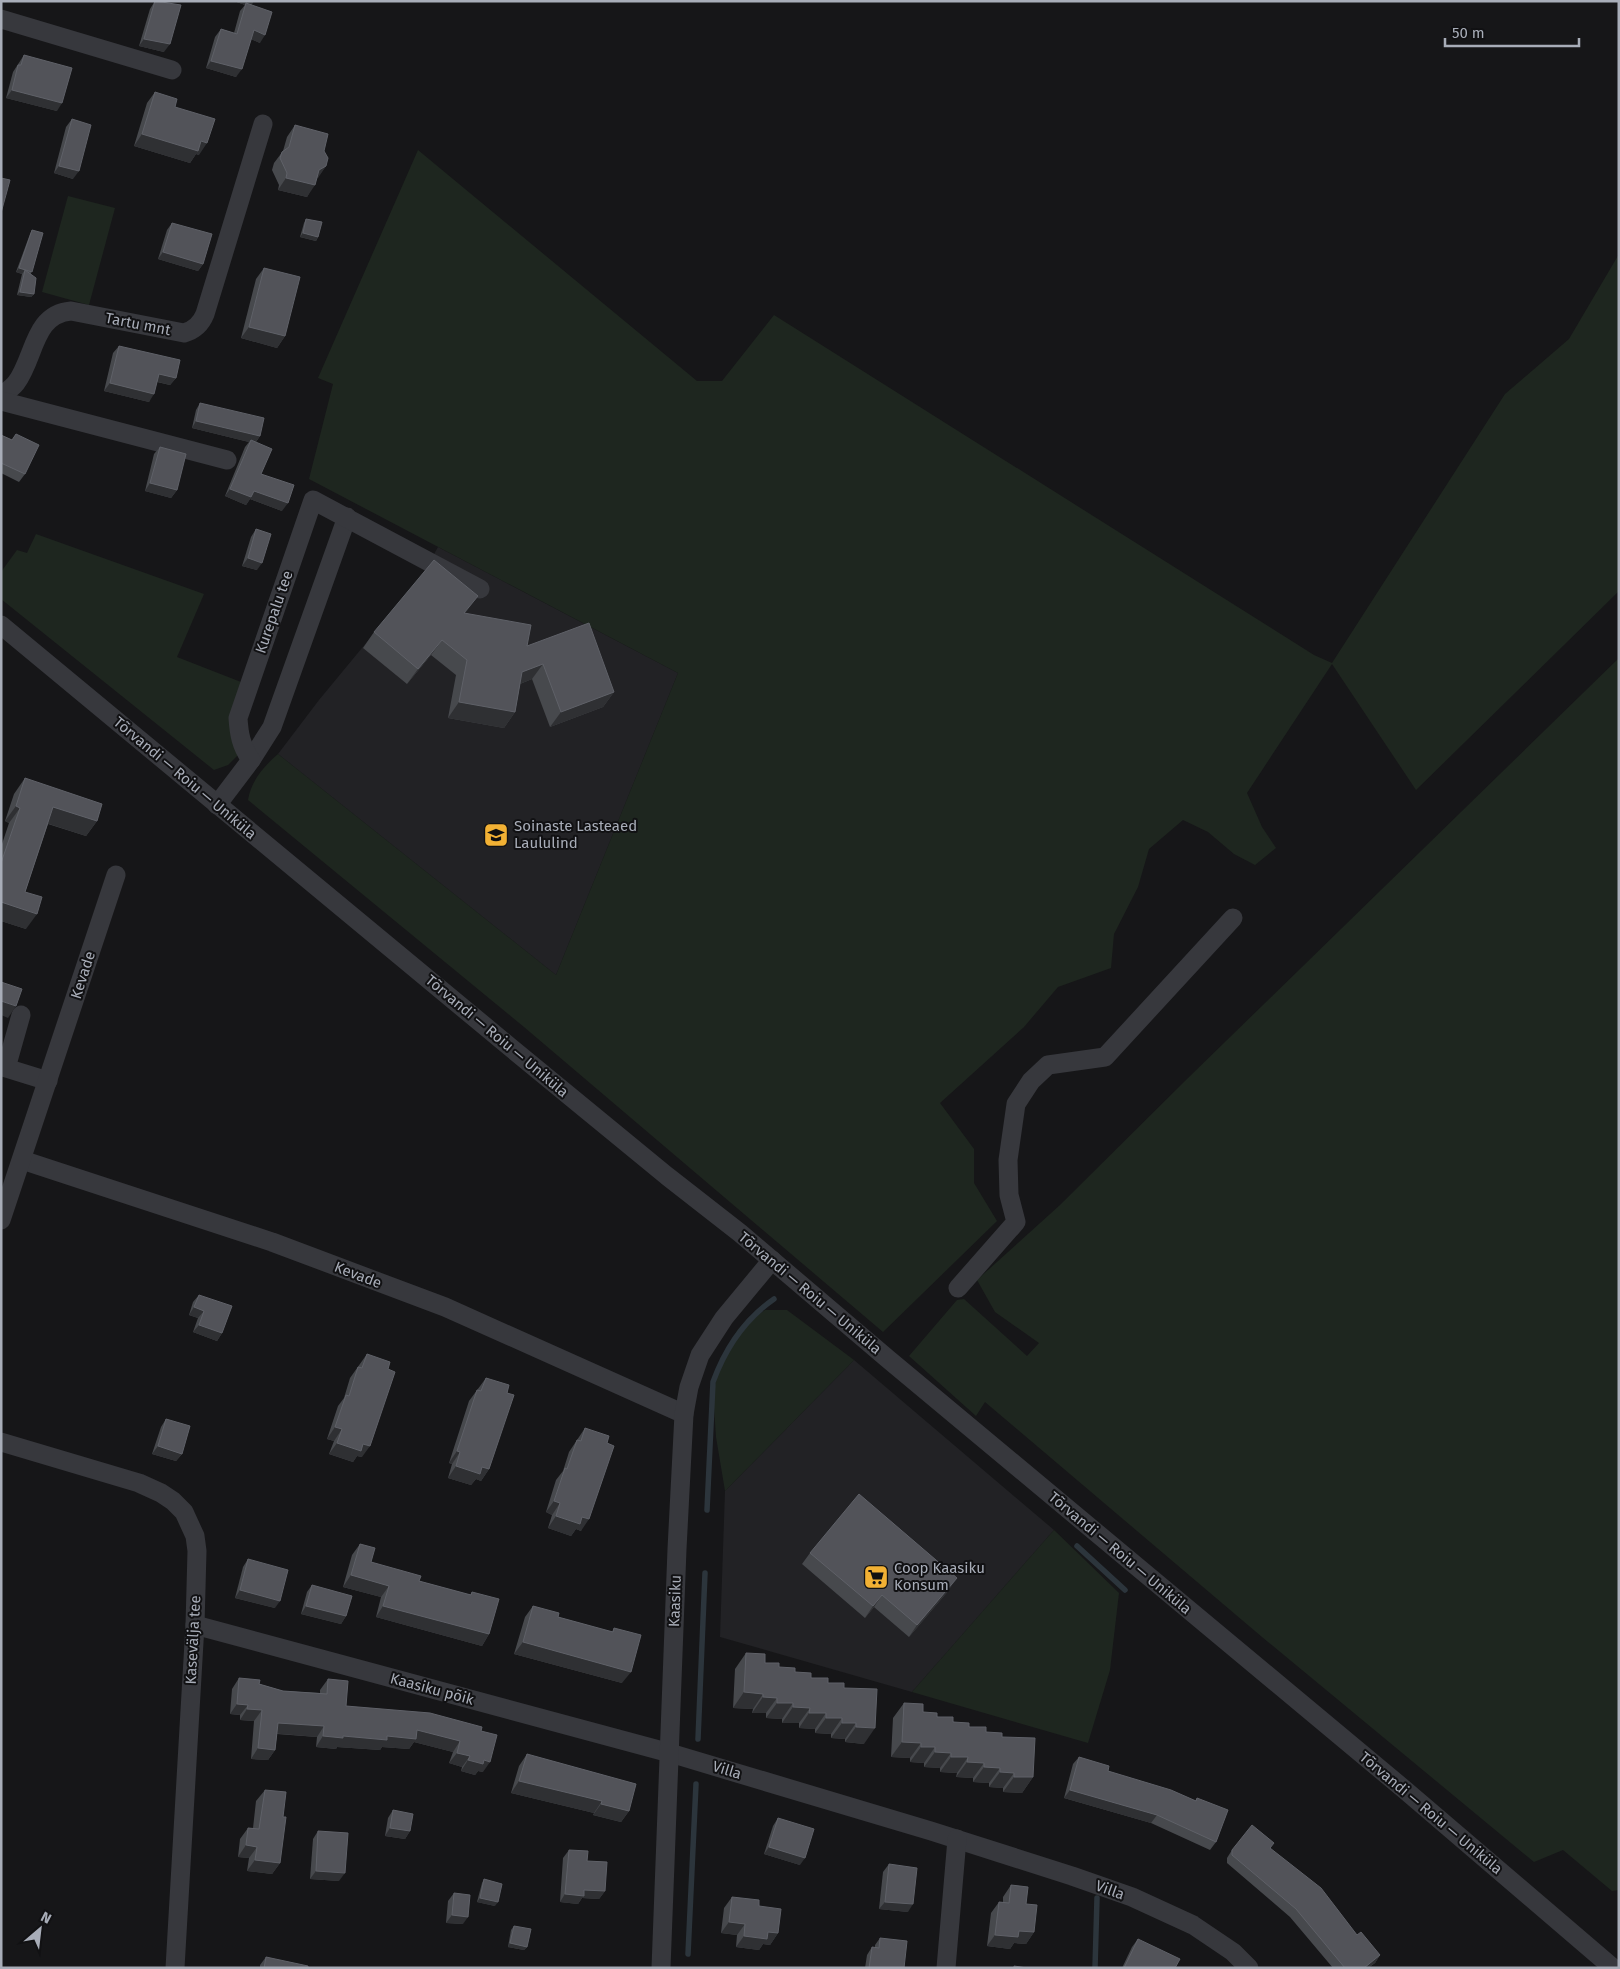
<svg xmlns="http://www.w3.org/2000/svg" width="1620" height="1969" font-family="'Fira Sans',sans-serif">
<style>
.built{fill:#222225}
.green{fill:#1e261f}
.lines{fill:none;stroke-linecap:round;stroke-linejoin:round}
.stream{stroke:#2c353c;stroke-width:5.5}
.minor{stroke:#37383d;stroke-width:19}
.wall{fill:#47494d}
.shaded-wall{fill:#2f3033}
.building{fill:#525359;stroke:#5f6168}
.labels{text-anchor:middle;stroke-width:4;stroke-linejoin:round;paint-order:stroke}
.street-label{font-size:15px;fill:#a8adb8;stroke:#111113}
.poi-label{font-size:15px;fill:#a8adb8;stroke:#111113;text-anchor:start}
</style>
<rect width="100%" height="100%" fill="#161618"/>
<g class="built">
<polygon points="438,547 678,673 556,975 278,754 319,700 423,574"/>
<polygon points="854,1360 1054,1530 912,1692 720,1637 725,1491"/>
</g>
<g class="green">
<path d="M418,150l279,231h25l52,-66 540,340 18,8 173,-269 64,-55 50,-85v337l-203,199 -84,-126 -85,129 15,34 14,21 -21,17 -21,-11 -26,-22 -25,-12 -34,29 -11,38 -24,47 -3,34 -53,19 -34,40 -84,76 34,46v34l23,38 -114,111 -359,-305 -276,-227c3,-19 16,-34 30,-46l278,221 122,-302 -369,-194 24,-95 -15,-6z"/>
<polygon points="68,196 115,208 89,305 42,292"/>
<polygon points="36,534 204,594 177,657 241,682 238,755 228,765 214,770 1,599 1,572 17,550 27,553"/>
<polygon points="1619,658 1619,1890 1612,1891 1563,1850 1534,1862 1262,1637 985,1402 976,1416 909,1356 957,1300 964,1299 1027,1356 1039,1343 995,1312 977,1280 1060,1205 1186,1080"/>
<polygon points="765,1310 787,1310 854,1360 725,1491 716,1437 713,1393 722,1358 738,1329"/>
<polygon points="1054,1530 1119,1593 1110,1670 1088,1743 912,1692"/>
</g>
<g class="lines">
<g class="stream">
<path d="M707,1510l6,-128c12,-33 32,-63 61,-83"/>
<polyline points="1077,1546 1125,1590"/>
<polyline points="698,1739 705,1573"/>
<polyline points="688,1954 696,1784"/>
<polyline points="1095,1968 1097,1898"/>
</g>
<g class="minor">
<polyline points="1,19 172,70"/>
<path d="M1,396c5,-4 11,-8 15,-13 19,-25 17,-69 55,-72l113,22c11,-3 17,-9 21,-19l58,-190"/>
<polyline points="1,401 227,460"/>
<polyline points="1,625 510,1047 667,1176 740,1233 888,1359 1405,1790 1613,1968"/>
<polyline points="251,760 272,727 347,517"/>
<path d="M217,805l34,-45c-10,-14 -12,-26 -13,-42l75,-218 167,89"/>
<polyline points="21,1015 6,1068 48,1081"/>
<polyline points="22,1160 272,1242 445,1307 684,1414"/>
<polyline points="1,1220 116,875"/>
<polyline points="958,1288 1016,1222 1009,1195 1008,1160 1016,1104 1031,1081 1048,1065 1105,1057 1233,918"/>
<polyline points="1,1442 139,1483 161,1493 173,1501 184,1512 195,1536 197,1551 195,1625 175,1968"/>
<polyline points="195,1625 670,1753 931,1831 1072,1876 1132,1897 1193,1925 1233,1952 1249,1968"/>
<polyline points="661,1968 677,1549 684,1414 689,1387 700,1355 724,1318 772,1260"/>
<polyline points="946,1968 957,1839"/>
</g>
</g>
<g class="wall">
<polygon points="155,1 164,52 139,46 150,9"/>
<polygon points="234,1 254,1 251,5 260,43 251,39 236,77 206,68 215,37 221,29 234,33 240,11 245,5"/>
<polygon points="24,55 57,111 6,98 13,72"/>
<polygon points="155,92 175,107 199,155 196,154 190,163 134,146 147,103"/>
<polygon points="72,119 73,179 54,173 66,127"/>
<polygon points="295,125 324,151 326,166 317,178 307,197 278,190 279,185 272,170 274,163 283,151 287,137"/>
<polygon points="306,219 318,237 316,241 300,237 304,223"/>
<polygon points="172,223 203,264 198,271 158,259 167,230"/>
<polygon points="32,230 31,274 34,294 31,297 17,295 22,274 16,272 30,234"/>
<polygon points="264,268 285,336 277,348 241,338 256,279"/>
<polygon points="119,346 176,378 170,385 157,382 149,402 104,391 113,353"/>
<polygon points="200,403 260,436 256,442 261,474 282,511 250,499 246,505 225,496 245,447 249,442 192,428 196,410"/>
<polygon points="16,434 25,474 19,482 1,473 1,435 12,440"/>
<polygon points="160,447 177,490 171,498 145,491 154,454"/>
<polygon points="256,529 257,570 242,566 251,537"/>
<polygon points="466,614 527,646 614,692 603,707 550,727 532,679 520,684 515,712 504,728 448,718 456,675 431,655 407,684 363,648 374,632"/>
<polygon points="25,778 97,821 86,836 48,824 25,892 26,929 1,921 1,847 9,823 5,821 14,794"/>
<polygon points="199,1295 222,1333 217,1341 193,1332 198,1318 189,1315 193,1302"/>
<polygon points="367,1354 362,1457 357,1456 353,1462 329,1454 334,1441 327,1439 338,1406 344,1398 350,1378"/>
<polygon points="486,1378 507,1393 489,1469 481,1481 476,1479 471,1485 448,1478 452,1464 449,1463 469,1401"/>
<polygon points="166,1419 182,1454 176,1461 152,1454 161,1427"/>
<polygon points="585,1428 607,1443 581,1531 576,1529 571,1536 548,1528 552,1515 546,1512 556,1480 563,1471 569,1452"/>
<polygon points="360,1544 371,1562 419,1581 470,1595 472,1592 489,1634 482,1646 376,1617 381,1597 343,1587 352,1555"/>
<polygon points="810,1553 949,1590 909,1637 874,1607 865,1618 802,1564"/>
<polygon points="248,1559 275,1608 235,1598 243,1567"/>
<polygon points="312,1585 346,1616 341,1624 301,1614 307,1592"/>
<polygon points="533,1606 558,1617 612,1632 614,1628 622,1683 514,1654 525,1617"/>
<polygon points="746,1653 765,1663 844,1688 864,1744 845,1742 845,1739 831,1738 831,1734 815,1733 815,1729 799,1728 799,1723 782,1723 782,1719 766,1718 766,1713 752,1713 753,1709 733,1708 735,1669"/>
<polygon points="239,1678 283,1691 320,1693 320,1690 328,1679 346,1706 481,1731 483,1772 478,1771 475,1775 461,1771 462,1767 449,1763 453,1752 414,1742 409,1749 382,1747 380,1750 337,1747 336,1749 316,1747 317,1737 277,1734 275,1750 268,1760 251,1759 254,1721 240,1720 240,1715 230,1714 232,1689"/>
<polygon points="904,1703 923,1712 1002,1737 1033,1777 1022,1793 1003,1792 1003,1788 989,1787 989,1783 973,1782 973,1778 956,1777 957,1773 940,1772 940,1768 924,1767 924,1763 910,1762 910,1758 891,1757 893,1718"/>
<polygon points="527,1754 629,1811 621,1822 593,1815 594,1813 511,1793 519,1766"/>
<polygon points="1079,1757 1108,1771 1195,1801 1197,1798 1216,1842 1210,1850 1151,1823 1064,1798 1073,1764"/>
<polygon points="265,1790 283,1817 280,1863 272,1874 247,1871 249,1858 238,1857 240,1839 248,1828 253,1828 256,1801"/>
<polygon points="393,1810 410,1831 405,1839 385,1836 388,1818"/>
<polygon points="778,1818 800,1865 764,1854 773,1826"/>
<polygon points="318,1831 339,1881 310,1879 313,1839"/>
<polygon points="1270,1849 1357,1935 1380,1955 1375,1963 1368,1968 1333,1968 1290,1917 1227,1863 1227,1858 1232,1850"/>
<polygon points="569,1850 587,1861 605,1891 599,1899 582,1898 578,1904 560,1902 563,1858"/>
<polygon points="889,1864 908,1912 879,1909 883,1872"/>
<polygon points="484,1879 495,1906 477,1902 482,1883"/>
<polygon points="1011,1885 1026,1904 1034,1932 1026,1944 1014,1943 1010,1949 987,1946 991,1913 999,1902 1003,1902 1003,1897"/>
<polygon points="454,1893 463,1924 446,1923 448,1901"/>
<polygon points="732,1897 759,1906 778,1933 770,1945 763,1944 759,1950 736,1947 737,1935 721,1933 724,1908"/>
<polygon points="514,1926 527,1947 524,1950 508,1947 511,1930"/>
<polygon points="880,1938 904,1968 865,1968 867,1955 872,1947 875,1948 875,1945"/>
<polygon points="1138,1939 1175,1968 1122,1968 1132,1947"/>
<polygon points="266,1957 308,1968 260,1968 260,1965"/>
</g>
<g class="shaded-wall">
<polygon points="234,1 254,1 250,7 246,3 245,5"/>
<polygon points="254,30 265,35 260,43 248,38"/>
<polygon points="144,39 170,44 164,52 139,46"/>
<polygon points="211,61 242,69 236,77 206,68"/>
<polygon points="12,90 62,103 57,111 6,98"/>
<polygon points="142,134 201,141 207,143 199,155 196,154 190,163 134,146"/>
<polygon points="59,166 79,171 73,179 54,173"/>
<polygon points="326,166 318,178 311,181 319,170"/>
<polygon points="286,178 315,185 307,197 278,190"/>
<polygon points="303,233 318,237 316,241 300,237"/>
<polygon points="163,252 203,264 198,271 158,259"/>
<polygon points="19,268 25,270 22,274 16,272"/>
<polygon points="20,292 34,294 31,297 17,295"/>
<polygon points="249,327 285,336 277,348 241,338"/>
<polygon points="159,374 176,378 170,385 154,381"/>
<polygon points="110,383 154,394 149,402 104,391"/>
<polygon points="196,421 260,436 255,443 251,440 249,442 192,428"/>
<polygon points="150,483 177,490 171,498 145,491"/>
<polygon points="230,489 254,491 288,503 282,511 250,499 246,505 225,496"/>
<polygon points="248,558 262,563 257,570 242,566"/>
<polygon points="478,596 467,611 453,629 464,613"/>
<polygon points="442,640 431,655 407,684 418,669"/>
<polygon points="543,664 532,679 512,687 522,672"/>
<polygon points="614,692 603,707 550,727 561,712"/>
<polygon points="459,702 515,712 504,728 448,718"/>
<polygon points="16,806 20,808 9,823 5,821"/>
<polygon points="53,807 97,821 86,836 43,822"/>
<polygon points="1,902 37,914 26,929 1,921"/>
<polygon points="1,1001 16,1006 8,1018 1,1015"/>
<polygon points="194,1307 204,1311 198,1318 189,1315"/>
<polygon points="199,1325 222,1333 217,1341 193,1332"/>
<polygon points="335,1427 342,1429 334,1441 327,1439"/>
<polygon points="337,1443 363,1444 370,1446 362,1457 357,1456 353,1462 329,1454"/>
<polygon points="158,1446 182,1454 176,1461 152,1454"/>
<polygon points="457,1451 460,1452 452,1464 449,1463"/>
<polygon points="456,1466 482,1467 489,1469 481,1481 476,1479 471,1485 448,1478"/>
<polygon points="554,1501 560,1503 552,1515 546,1512"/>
<polygon points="556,1516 582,1517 589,1519 581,1531 576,1529 571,1536 548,1528"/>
<polygon points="351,1575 389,1586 381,1597 343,1587"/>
<polygon points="957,1578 949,1590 909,1637 917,1625"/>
<polygon points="240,1590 280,1601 275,1608 235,1598"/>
<polygon points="882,1595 874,1607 865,1618 873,1606"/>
<polygon points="306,1606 346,1616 341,1624 301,1614"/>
<polygon points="383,1606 489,1634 482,1646 376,1617"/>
<polygon points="523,1642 631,1672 622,1683 514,1654"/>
<polygon points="744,1692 763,1694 753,1709 733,1708"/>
<polygon points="763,1697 777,1698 766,1713 752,1713"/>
<polygon points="777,1703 793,1703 782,1719 766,1718"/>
<polygon points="237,1704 248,1705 240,1715 230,1714"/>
<polygon points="793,1707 810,1708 799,1723 782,1723"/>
<polygon points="247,1709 262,1710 254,1721 240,1720"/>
<polygon points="809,1713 826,1713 815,1729 799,1728"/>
<polygon points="826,1718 842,1718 831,1734 815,1733"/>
<polygon points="278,1723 324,1726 317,1737 270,1733"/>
<polygon points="842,1723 856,1723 845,1739 831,1738"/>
<polygon points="856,1727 875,1728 864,1744 845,1742"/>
<polygon points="417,1730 460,1741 453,1752 414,1742 409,1749 382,1747 380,1750 337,1747 336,1749 316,1747 323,1736 387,1736"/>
<polygon points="902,1742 921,1743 910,1758 891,1757"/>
<polygon points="921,1747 935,1747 924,1763 910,1762"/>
<polygon points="258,1748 275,1750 268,1760 251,1759"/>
<polygon points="935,1752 951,1753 940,1768 924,1767"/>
<polygon points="457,1753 470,1756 462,1767 449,1763"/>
<polygon points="951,1757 968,1757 957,1773 940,1772"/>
<polygon points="468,1760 484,1760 490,1762 483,1772 478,1771 475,1775 461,1771"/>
<polygon points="967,1762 984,1763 973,1778 956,1777"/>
<polygon points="984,1767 1000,1768 989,1783 973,1782"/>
<polygon points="1000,1772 1014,1773 1003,1788 989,1787"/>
<polygon points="1014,1777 1033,1777 1022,1793 1003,1792"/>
<polygon points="519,1781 602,1801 594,1813 511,1793"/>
<polygon points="1070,1790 1157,1815 1151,1823 1064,1798"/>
<polygon points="601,1804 629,1811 621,1822 593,1815"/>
<polygon points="390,1828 410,1831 405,1839 385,1836"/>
<polygon points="246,1845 257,1847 249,1858 238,1857"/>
<polygon points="769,1847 805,1858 800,1865 764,1854"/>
<polygon points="255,1860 280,1863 272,1874 247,1871"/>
<polygon points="316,1871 345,1873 339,1881 310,1879"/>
<polygon points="584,1890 605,1891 599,1899 582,1898 578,1904 560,1902 565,1894"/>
<polygon points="480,1898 498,1902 495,1906 477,1902"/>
<polygon points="885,1902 913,1904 908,1912 879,1909"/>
<polygon points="452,1915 468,1917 463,1924 446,1923"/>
<polygon points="729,1922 745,1924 737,1935 721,1933"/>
<polygon points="1019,1931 1034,1932 1026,1944 1014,1943 1010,1949 987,1946 995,1935"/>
<polygon points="768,1932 778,1933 770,1945 763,1944 759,1950 736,1947 744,1936"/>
<polygon points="510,1943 527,1947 524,1950 508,1947"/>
<polygon points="1380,1955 1375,1963 1368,1968 1364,1968"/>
</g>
<g class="building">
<polygon points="155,1 181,5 170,44 144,39"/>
<polygon points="246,3 272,12 265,35 254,30 242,69 211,61 221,29 237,34"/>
<polygon points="24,55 72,68 62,103 12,90 18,65 21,65"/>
<polygon points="155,92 177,99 175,107 215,119 207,143 201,141 198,151 142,134"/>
<polygon points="72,119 91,125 79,171 59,166"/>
<polygon points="295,125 328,134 324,151 328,158 326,166 319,170 315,185 286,178 287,173 280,158 282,152 289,147"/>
<polygon points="1,178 10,180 1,213"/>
<polygon points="306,219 322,222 318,237 303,233"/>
<polygon points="172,223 212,234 203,264 163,252"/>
<polygon points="32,230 43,233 32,272 19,268"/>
<polygon points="264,268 300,277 285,336 249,327"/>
<polygon points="25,270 36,278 34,294 20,292"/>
<polygon points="119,346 180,360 176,378 159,374 154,394 110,383"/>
<polygon points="200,403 264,418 260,436 196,421"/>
<polygon points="16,434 39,445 25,474 1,463 1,435 12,440"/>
<polygon points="251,440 272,449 261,474 294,485 288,503 254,491 251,497 230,489"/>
<polygon points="160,447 186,454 177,490 150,483"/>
<polygon points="256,529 271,534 262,563 248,558"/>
<polygon points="434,560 478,596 464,613 531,625 527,646 589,623 614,692 561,712 543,664 522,672 515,712 459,702 467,660 442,640 418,669 374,632"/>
<polygon points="25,778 102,804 97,821 53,807 25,892 42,897 37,914 1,902 1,863 20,808 16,806"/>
<polygon points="1,982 22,989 16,1006 1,1001"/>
<polygon points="199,1295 232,1306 222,1333 199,1325 204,1311 194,1307"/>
<polygon points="367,1354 390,1362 388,1369 395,1372 370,1446 363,1444 361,1451 337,1443 342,1429 335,1427 346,1395 349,1396 358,1367 362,1368"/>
<polygon points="486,1378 509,1385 507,1393 514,1395 489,1469 482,1467 480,1474 456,1466 460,1452 457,1451 477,1390 481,1391"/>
<polygon points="166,1419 190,1426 182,1454 158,1446"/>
<polygon points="585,1428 609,1436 607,1443 614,1446 589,1519 582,1517 580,1524 556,1516 560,1503 554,1501 565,1468 567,1469 577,1440 581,1441"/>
<polygon points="859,1494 957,1578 917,1625 882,1595 873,1606 810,1553"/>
<polygon points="360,1544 375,1548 371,1562 421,1576 419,1581 471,1595 472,1592 499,1599 489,1634 383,1606 389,1586 351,1575"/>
<polygon points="248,1559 288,1570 280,1601 240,1590"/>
<polygon points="312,1585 352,1596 346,1616 306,1606"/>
<polygon points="533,1606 559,1613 558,1617 613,1632 614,1628 641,1635 631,1672 523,1642"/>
<polygon points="746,1653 765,1654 765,1663 779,1663 779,1667 795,1668 795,1672 811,1673 811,1678 828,1678 828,1683 844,1683 844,1688 877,1689 875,1728 856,1727 856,1723 842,1723 842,1718 826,1718 826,1713 809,1713 810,1708 793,1707 793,1703 777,1703 777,1698 763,1697 763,1694 744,1692"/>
<polygon points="239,1678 260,1680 259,1684 283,1691 327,1694 328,1679 348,1681 346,1706 430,1713 482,1727 481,1731 497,1735 490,1762 484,1760 483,1764 468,1760 470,1756 457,1753 460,1741 417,1730 416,1739 387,1736 387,1740 343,1736 343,1738 323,1736 324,1726 278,1723 275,1750 258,1748 262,1710 247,1709 248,1705 237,1704"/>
<polygon points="904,1703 923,1704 923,1712 937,1713 937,1717 953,1717 953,1722 969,1723 969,1727 986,1727 986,1732 1002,1733 1002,1737 1035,1738 1033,1777 1014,1777 1014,1773 1000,1772 1000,1768 984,1767 984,1763 967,1762 968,1757 951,1757 951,1753 935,1752 935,1747 921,1747 921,1743 902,1742"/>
<polygon points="527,1754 636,1784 629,1811 601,1804 602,1801 519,1781"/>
<polygon points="1079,1757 1109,1766 1108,1771 1171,1790 1196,1801 1197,1798 1228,1810 1216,1842 1157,1815 1070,1790"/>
<polygon points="265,1790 286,1792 283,1817 286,1817 280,1863 255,1860 257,1847 246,1845 248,1828 259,1829"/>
<polygon points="393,1810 413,1814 410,1831 390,1828"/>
<polygon points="778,1818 814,1829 805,1858 769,1847"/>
<polygon points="1252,1825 1274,1843 1270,1848 1321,1888 1357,1935 1361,1932 1380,1955 1364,1968 1345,1968 1296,1909 1232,1855 1232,1850"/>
<polygon points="318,1831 348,1833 345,1873 316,1871"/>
<polygon points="569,1850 588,1851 587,1861 607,1862 605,1891 584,1890 584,1896 565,1894"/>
<polygon points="889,1864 917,1868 913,1904 885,1902"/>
<polygon points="484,1879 502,1884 498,1902 480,1898"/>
<polygon points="1011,1885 1028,1887 1026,1904 1037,1905 1034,1932 1019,1931 1018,1937 995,1935 999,1902 1009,1903"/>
<polygon points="454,1893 470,1895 468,1917 452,1915"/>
<polygon points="732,1897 759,1900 759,1906 781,1909 778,1933 768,1932 767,1939 744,1936 745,1924 729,1922"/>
<polygon points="514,1926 531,1929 527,1947 510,1943"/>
<polygon points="880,1938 907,1941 904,1968 869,1968 872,1947 879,1948"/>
<polygon points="1138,1939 1180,1959 1175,1968 1158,1968 1157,1967 1157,1968 1124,1968"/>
<polygon points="266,1957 308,1966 308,1968 264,1968"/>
<polygon points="1014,1966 1027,1968 1014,1968"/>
</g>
<defs>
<symbol id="school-square" viewBox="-11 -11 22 22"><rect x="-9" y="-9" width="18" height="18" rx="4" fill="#f2b134" stroke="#111113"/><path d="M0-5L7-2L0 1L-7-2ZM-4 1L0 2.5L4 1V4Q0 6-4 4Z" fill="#111"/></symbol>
<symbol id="supermarket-square" viewBox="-11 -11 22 22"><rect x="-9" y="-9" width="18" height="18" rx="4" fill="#f2b134" stroke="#111113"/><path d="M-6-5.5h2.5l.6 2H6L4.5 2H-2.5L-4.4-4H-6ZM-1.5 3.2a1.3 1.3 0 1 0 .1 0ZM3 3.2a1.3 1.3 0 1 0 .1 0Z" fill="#111"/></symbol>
</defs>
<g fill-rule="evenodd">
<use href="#school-square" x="482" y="821" width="28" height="28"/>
<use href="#supermarket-square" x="862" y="1563" width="28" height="28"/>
</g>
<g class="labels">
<g class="street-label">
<text transform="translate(138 324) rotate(11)" y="5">Tartu mnt</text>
<text transform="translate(274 612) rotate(-71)" y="5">Kurepalu tee</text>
<text transform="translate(185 778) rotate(40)" y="5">Tõrvandi — Roiu — Uniküla</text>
<text transform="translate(83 975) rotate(-72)" y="5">Kevade</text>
<text transform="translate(497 1036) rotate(40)" y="5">Tõrvandi — Roiu — Uniküla</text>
<text transform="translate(358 1275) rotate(21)" y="5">Kevade</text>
<text transform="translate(810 1293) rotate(40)" y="5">Tõrvandi — Roiu — Uniküla</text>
<text transform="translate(1120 1553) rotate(40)" y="5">Tõrvandi — Roiu — Uniküla</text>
<text transform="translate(675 1601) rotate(-88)" y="5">Kaasiku</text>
<text transform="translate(193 1640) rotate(-87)" y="5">Kasevälja tee</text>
<text transform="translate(432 1689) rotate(15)" y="5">Kaasiku põik</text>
<text transform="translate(727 1770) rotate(17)" y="5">Villa</text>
<text transform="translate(1431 1813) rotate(40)" y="5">Tõrvandi — Roiu — Uniküla</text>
<text transform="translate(1110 1890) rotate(20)" y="5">Villa</text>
</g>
<g class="poi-label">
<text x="514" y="831">Soinaste Lasteaed<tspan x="514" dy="17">Laululind</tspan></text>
<text x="894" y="1573">Coop Kaasiku<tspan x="894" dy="17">Konsum</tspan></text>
</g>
</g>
<rect width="1620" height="1969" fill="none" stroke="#a8adb8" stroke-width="5"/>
<g transform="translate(40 1929) rotate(28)" stroke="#111113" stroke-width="4" paint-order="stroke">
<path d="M0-4L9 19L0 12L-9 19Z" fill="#a8adb8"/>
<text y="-8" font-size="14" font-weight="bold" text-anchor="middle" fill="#a8adb8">N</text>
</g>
<path d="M1445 38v8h134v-8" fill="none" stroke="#a8adb8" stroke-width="2.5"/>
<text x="1452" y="38" font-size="15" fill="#a8adb8" stroke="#111113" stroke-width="4" paint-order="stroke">50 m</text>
</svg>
